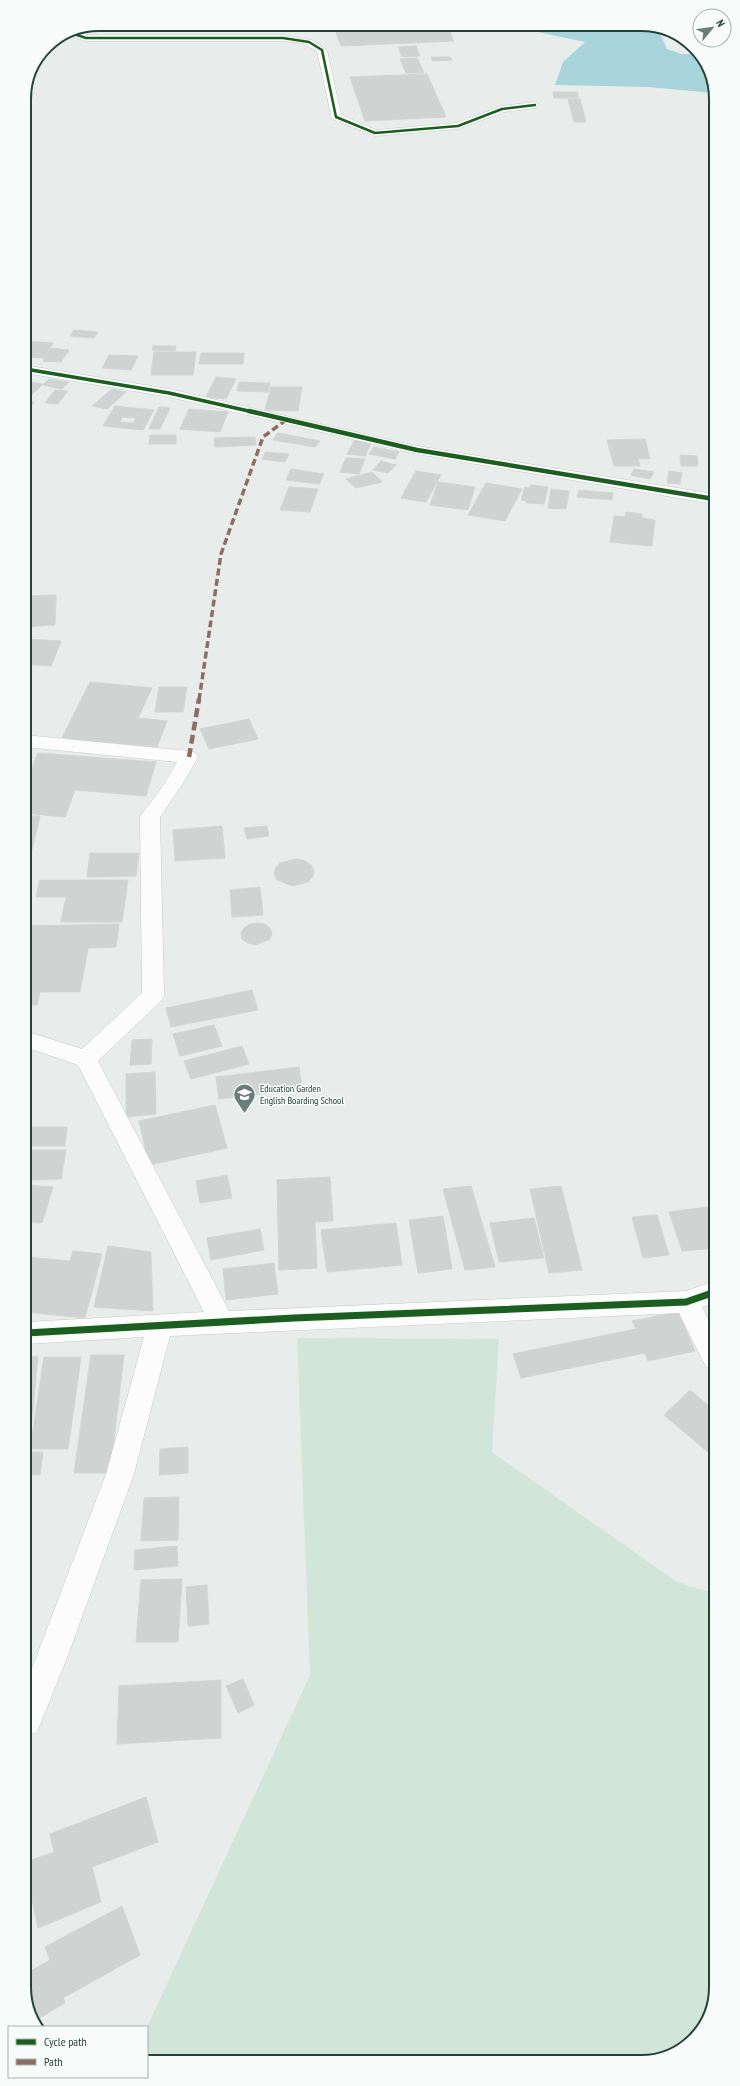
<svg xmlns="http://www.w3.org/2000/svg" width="740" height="2086" font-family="'PT Sans Narrow',sans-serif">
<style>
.green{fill:#d1e6d8}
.water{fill:#a9d4db}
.building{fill:#cfd4d2;stroke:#d1d6d4;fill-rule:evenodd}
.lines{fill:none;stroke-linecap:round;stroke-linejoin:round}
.minor-casing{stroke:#c5cac8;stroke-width:1}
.minor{fill:#fcfcfc;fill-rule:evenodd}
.quiet-far1{stroke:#8d6e63;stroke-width:3.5;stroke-dasharray:7 3.5;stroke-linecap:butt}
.quiet{stroke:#8d6e63;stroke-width:4.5;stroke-dasharray:9 4.5;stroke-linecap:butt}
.cycleway-far3-casing{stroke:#f7fbf9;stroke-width:3.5}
.cycleway-far2-casing{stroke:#f7fbf9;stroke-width:5}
.cycleway-far1-casing{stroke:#f7fbf9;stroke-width:6}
.cycleway-casing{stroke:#f7fbf9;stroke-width:10}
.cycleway-far3{stroke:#1b5e20;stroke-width:2.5}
.cycleway-far2{stroke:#1b5e20;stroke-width:3.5}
.cycleway-far1{stroke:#1b5e20;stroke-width:4.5}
.cycleway{stroke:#1b5e20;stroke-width:7}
.labels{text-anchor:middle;stroke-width:3;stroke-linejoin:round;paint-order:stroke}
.poi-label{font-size:10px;fill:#24423a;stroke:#f7fbf9;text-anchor:start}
.rim{fill:none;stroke:#24423a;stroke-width:2}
</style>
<rect width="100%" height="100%" fill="#e8edeb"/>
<polygon class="green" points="297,1338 499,1339 492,1452 677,1582 715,1594 716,1987 701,2033 661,2059 147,2062 147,2027 310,1675"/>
<polygon class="water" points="535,24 646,24 658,29 667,49 681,54 696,54 713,79 713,93 648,87 555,85 563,62 585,42 538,32"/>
<g class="building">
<polygon points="333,24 446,24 454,41 341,46"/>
<polygon points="416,46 420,56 402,57 398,47"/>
<polygon points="431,57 450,57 452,60 433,61"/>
<polygon points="417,58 424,73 406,73 400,59"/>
<polygon points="427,74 446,117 365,121 350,77"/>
<polygon points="553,92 578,92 578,98 554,98"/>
<polygon points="568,99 580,99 586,122 574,122"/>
<polygon points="74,330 98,332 94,338 70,336"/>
<polygon points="25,341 53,343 44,358 24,357"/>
<polygon points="153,346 176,346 175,351 152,350"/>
<polygon points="51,348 69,350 61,362 43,361"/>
<polygon points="154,352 196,352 193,375 151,375"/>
<polygon points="201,353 244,353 243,364 199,364"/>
<polygon points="109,355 138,356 131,370 102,368"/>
<polygon points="216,377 236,379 226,399 206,397"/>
<polygon points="49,379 69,382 62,389 43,385"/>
<polygon points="25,381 43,384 28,399 25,399"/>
<polygon points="239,382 270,383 268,392 237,391"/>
<polygon points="271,387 302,387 298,411 265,410"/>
<polygon points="112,389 126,392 107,409 92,406"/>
<polygon points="55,390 68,391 58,404 45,403"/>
<polygon points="25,401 34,402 25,415"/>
<path d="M115,406l39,4 -11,20 -40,-4zM122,417l14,1 -3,5 -13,-1z"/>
<polygon points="159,407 170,408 160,429 149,429"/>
<polygon points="189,409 228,412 220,432 180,429"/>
<polygon points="278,433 320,441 315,447 273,440"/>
<polygon points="150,435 176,435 176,444 149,444"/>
<polygon points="255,437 256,445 215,447 214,438"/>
<polygon points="355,439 372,441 365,456 347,454"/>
<polygon points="645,439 650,459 638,459 640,466 614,466 607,440"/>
<polygon points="374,447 399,452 395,459 369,454"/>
<polygon points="266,452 289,454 285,462 262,459"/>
<polygon points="680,455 697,456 698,466 681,466"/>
<polygon points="346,458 365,459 359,474 340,472"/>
<polygon points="381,461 396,465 388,473 373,470"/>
<polygon points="291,469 324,474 319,484 286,480"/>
<polygon points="634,469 654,472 650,479 631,475"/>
<polygon points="416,471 441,475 426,502 401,498"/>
<polygon points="669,471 682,473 680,484 667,483"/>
<polygon points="372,472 382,482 356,488 346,479"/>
<polygon points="438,482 475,487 468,510 430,505"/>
<polygon points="486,483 522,489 505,521 468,515"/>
<polygon points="531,485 548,487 544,504 526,503 527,501 521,500 525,487 530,488"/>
<polygon points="289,487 318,489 310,512 280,510"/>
<polygon points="551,489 569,491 566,509 548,508"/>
<polygon points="579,490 613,493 612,500 577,497"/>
<polygon points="626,512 642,514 642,518 655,520 652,546 610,542 614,516 625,517"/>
<polygon points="56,595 55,625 25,627 25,596"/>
<polygon points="25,639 61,641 51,666 25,664"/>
<polygon points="90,682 152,688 138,718 167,721 157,747 62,738"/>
<polygon points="159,687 187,687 183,712 155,712"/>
<polygon points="249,719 258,739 209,749 200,729"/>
<polygon points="38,753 156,762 146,796 75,790 65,817 25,813 25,785"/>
<polygon points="25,816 40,816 30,858 25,858"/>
<polygon points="222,826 225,858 175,861 173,830"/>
<polygon points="267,826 269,836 247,839 244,828"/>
<polygon points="90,853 139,853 136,876 87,877"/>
<polygon points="296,859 305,861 311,865 314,871 313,876 308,882 292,886 277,880 274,874 276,868 280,863"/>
<polygon points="40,880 128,880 122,922 61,922 66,897 36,897"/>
<polygon points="260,887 263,915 232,917 230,890"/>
<polygon points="258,923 265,924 270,928 272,934 270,939 255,945 248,943 242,939 241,933 244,928 250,924"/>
<polygon points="119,924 116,947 88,948 80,992 40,992 37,1005 25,1005 25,926"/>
<polygon points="252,990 258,1010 171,1027 166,1008"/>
<polygon points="214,1025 222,1046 180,1056 173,1034"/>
<polygon points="152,1039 151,1064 130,1065 132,1040"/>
<polygon points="242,1046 249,1064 191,1079 184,1061"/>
<polygon points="299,1067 302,1089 219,1099 216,1077"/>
<polygon points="155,1072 156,1114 126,1117 126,1074"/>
<polygon points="215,1105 227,1148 149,1165 139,1121"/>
<polygon points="25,1127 67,1127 65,1146 26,1146"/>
<polygon points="26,1150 66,1150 61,1179 26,1180"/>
<polygon points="227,1175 232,1198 200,1203 196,1181"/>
<polygon points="330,1177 333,1221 315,1222 317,1268 279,1270 277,1180"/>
<polygon points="26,1185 53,1187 42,1223 26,1222"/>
<polygon points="471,1186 495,1267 465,1270 443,1189"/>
<polygon points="561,1186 582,1270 549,1273 530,1189"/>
<polygon points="707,1207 715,1231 715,1248 682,1251 669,1212"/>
<polygon points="657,1215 669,1255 643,1258 632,1217"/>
<polygon points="443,1216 452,1269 418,1273 409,1220"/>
<polygon points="534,1218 544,1258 499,1262 490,1223"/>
<polygon points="396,1223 402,1265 327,1272 321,1230"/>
<polygon points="260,1229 264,1250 211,1260 207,1238"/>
<polygon points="108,1246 151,1252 153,1311 94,1307"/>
<polygon points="73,1251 102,1254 85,1318 26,1312 26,1257 70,1261"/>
<polygon points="274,1263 278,1294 226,1300 223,1269"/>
<polygon points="678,1312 695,1351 648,1361 645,1353 521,1378 513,1354 636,1329 632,1321"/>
<polygon points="91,1355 124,1355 110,1473 74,1473"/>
<polygon points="38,1356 30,1440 26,1440 26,1357"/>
<polygon points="44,1357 81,1357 68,1449 30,1449"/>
<polygon points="690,1390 715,1411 715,1458 664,1415"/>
<polygon points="188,1447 188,1473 159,1475 160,1449"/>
<polygon points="26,1452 43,1452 40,1475 26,1475"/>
<polygon points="179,1497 178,1540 141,1541 144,1498"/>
<polygon points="177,1546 178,1566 134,1570 135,1550"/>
<polygon points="182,1579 178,1642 136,1642 141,1580"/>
<polygon points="207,1585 209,1624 188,1626 186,1587"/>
<polygon points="26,1630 30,1630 26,1654"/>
<polygon points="243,1679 254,1705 238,1713 226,1686"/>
<polygon points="221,1680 221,1738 117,1744 119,1686"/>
<polygon points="146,1797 158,1842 92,1867 101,1902 38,1928 26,1871 26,1862 54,1852 50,1834"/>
<polygon points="122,1906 140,1955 63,1998 65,2003 36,2020 27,2007 27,1973 50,1960 45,1947"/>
</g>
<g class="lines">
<defs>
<g id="minor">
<polygon points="74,29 87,35 283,35 312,40 327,50 341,115 376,130 456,123 502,106 535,102 540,105 535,108 504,112 458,129 375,136 332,119 317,51 302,43 283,41 86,41 71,36 67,32"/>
<polygon points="24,365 169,389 417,446 714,494 714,504 417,454 169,397 25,373"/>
<polygon points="25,735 189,751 196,753 198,757 182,785 160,817 164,996 161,1001 98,1061 229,1311 686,1291 715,1281 715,1303 702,1307 715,1333 715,1370 706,1367 679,1313 170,1336 134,1474 67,1658 37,1732 26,1736 26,1684 106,1474 144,1337 26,1344 26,1322 204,1312 78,1065 25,1047 25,1031 82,1049 142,993 140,817 165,783 177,762 25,747"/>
</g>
</defs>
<use href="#minor" class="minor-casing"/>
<use href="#minor" class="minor"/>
<polyline class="quiet-far1" points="199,700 221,554 263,437 286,420"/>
<polyline class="quiet" points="189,757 199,699"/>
<defs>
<polyline id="cycleway-far3" points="70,30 74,34 86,38 283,38 309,42 322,50 336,117 375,133 458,126 502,109 535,105"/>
<polyline id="cycleway-far2" points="25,369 169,393 253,412"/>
<polyline id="cycleway-far1" points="249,411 417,450 714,499"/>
<polyline id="cycleway" points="26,1333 294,1318 686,1302 715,1292"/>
</defs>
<use href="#cycleway-far3" class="cycleway-far3-casing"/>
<use href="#cycleway-far2" class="cycleway-far2-casing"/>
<use href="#cycleway-far1" class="cycleway-far1-casing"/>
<use href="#cycleway" class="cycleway-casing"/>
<use href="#cycleway-far3" class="cycleway-far3"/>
<use href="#cycleway-far2" class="cycleway-far2"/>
<use href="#cycleway-far1" class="cycleway-far1"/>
<use href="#cycleway" class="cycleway"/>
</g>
<defs>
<symbol id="school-pin" viewBox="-11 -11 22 30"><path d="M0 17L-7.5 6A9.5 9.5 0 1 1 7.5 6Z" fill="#697e78" stroke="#f7fbf9"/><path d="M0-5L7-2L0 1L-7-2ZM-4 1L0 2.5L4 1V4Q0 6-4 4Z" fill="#fff"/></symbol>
</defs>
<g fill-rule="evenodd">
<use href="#school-pin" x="232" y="1082" width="25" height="34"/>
</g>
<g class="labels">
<g class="poi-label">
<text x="260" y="1092">Education Garden<tspan x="260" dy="12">English Boarding School</tspan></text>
</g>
</g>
<path d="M0 0H740V2086H0ZM99 31H641A68 68 0 0 1 709 99V1987A68 68 0 0 1 641 2055H99A68 68 0 0 1 31 1987V99A68 68 0 0 1 99 31Z" fill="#f7fbf9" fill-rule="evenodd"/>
<path class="rim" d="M99 31H641A68 68 0 0 1 709 99V1987A68 68 0 0 1 641 2055H99A68 68 0 0 1 31 1987V99A68 68 0 0 1 99 31Z"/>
<rect x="8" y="2026" width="140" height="52" fill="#f7fbf9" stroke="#a3b1ad"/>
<rect x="16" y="2039" width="20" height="6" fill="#1b5e20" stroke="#a3b1ad"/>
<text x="44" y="2046" font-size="12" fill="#24423a">Cycle path</text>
<rect x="16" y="2059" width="20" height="6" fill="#8d6e63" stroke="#a3b1ad"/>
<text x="44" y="2066" font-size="12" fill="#24423a">Path</text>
<g transform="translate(712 28) rotate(61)"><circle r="19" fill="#f7fbf9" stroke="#a3b1ad"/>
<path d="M0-3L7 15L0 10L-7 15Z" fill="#697e78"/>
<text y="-6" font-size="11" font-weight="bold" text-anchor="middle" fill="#24423a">N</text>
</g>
</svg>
